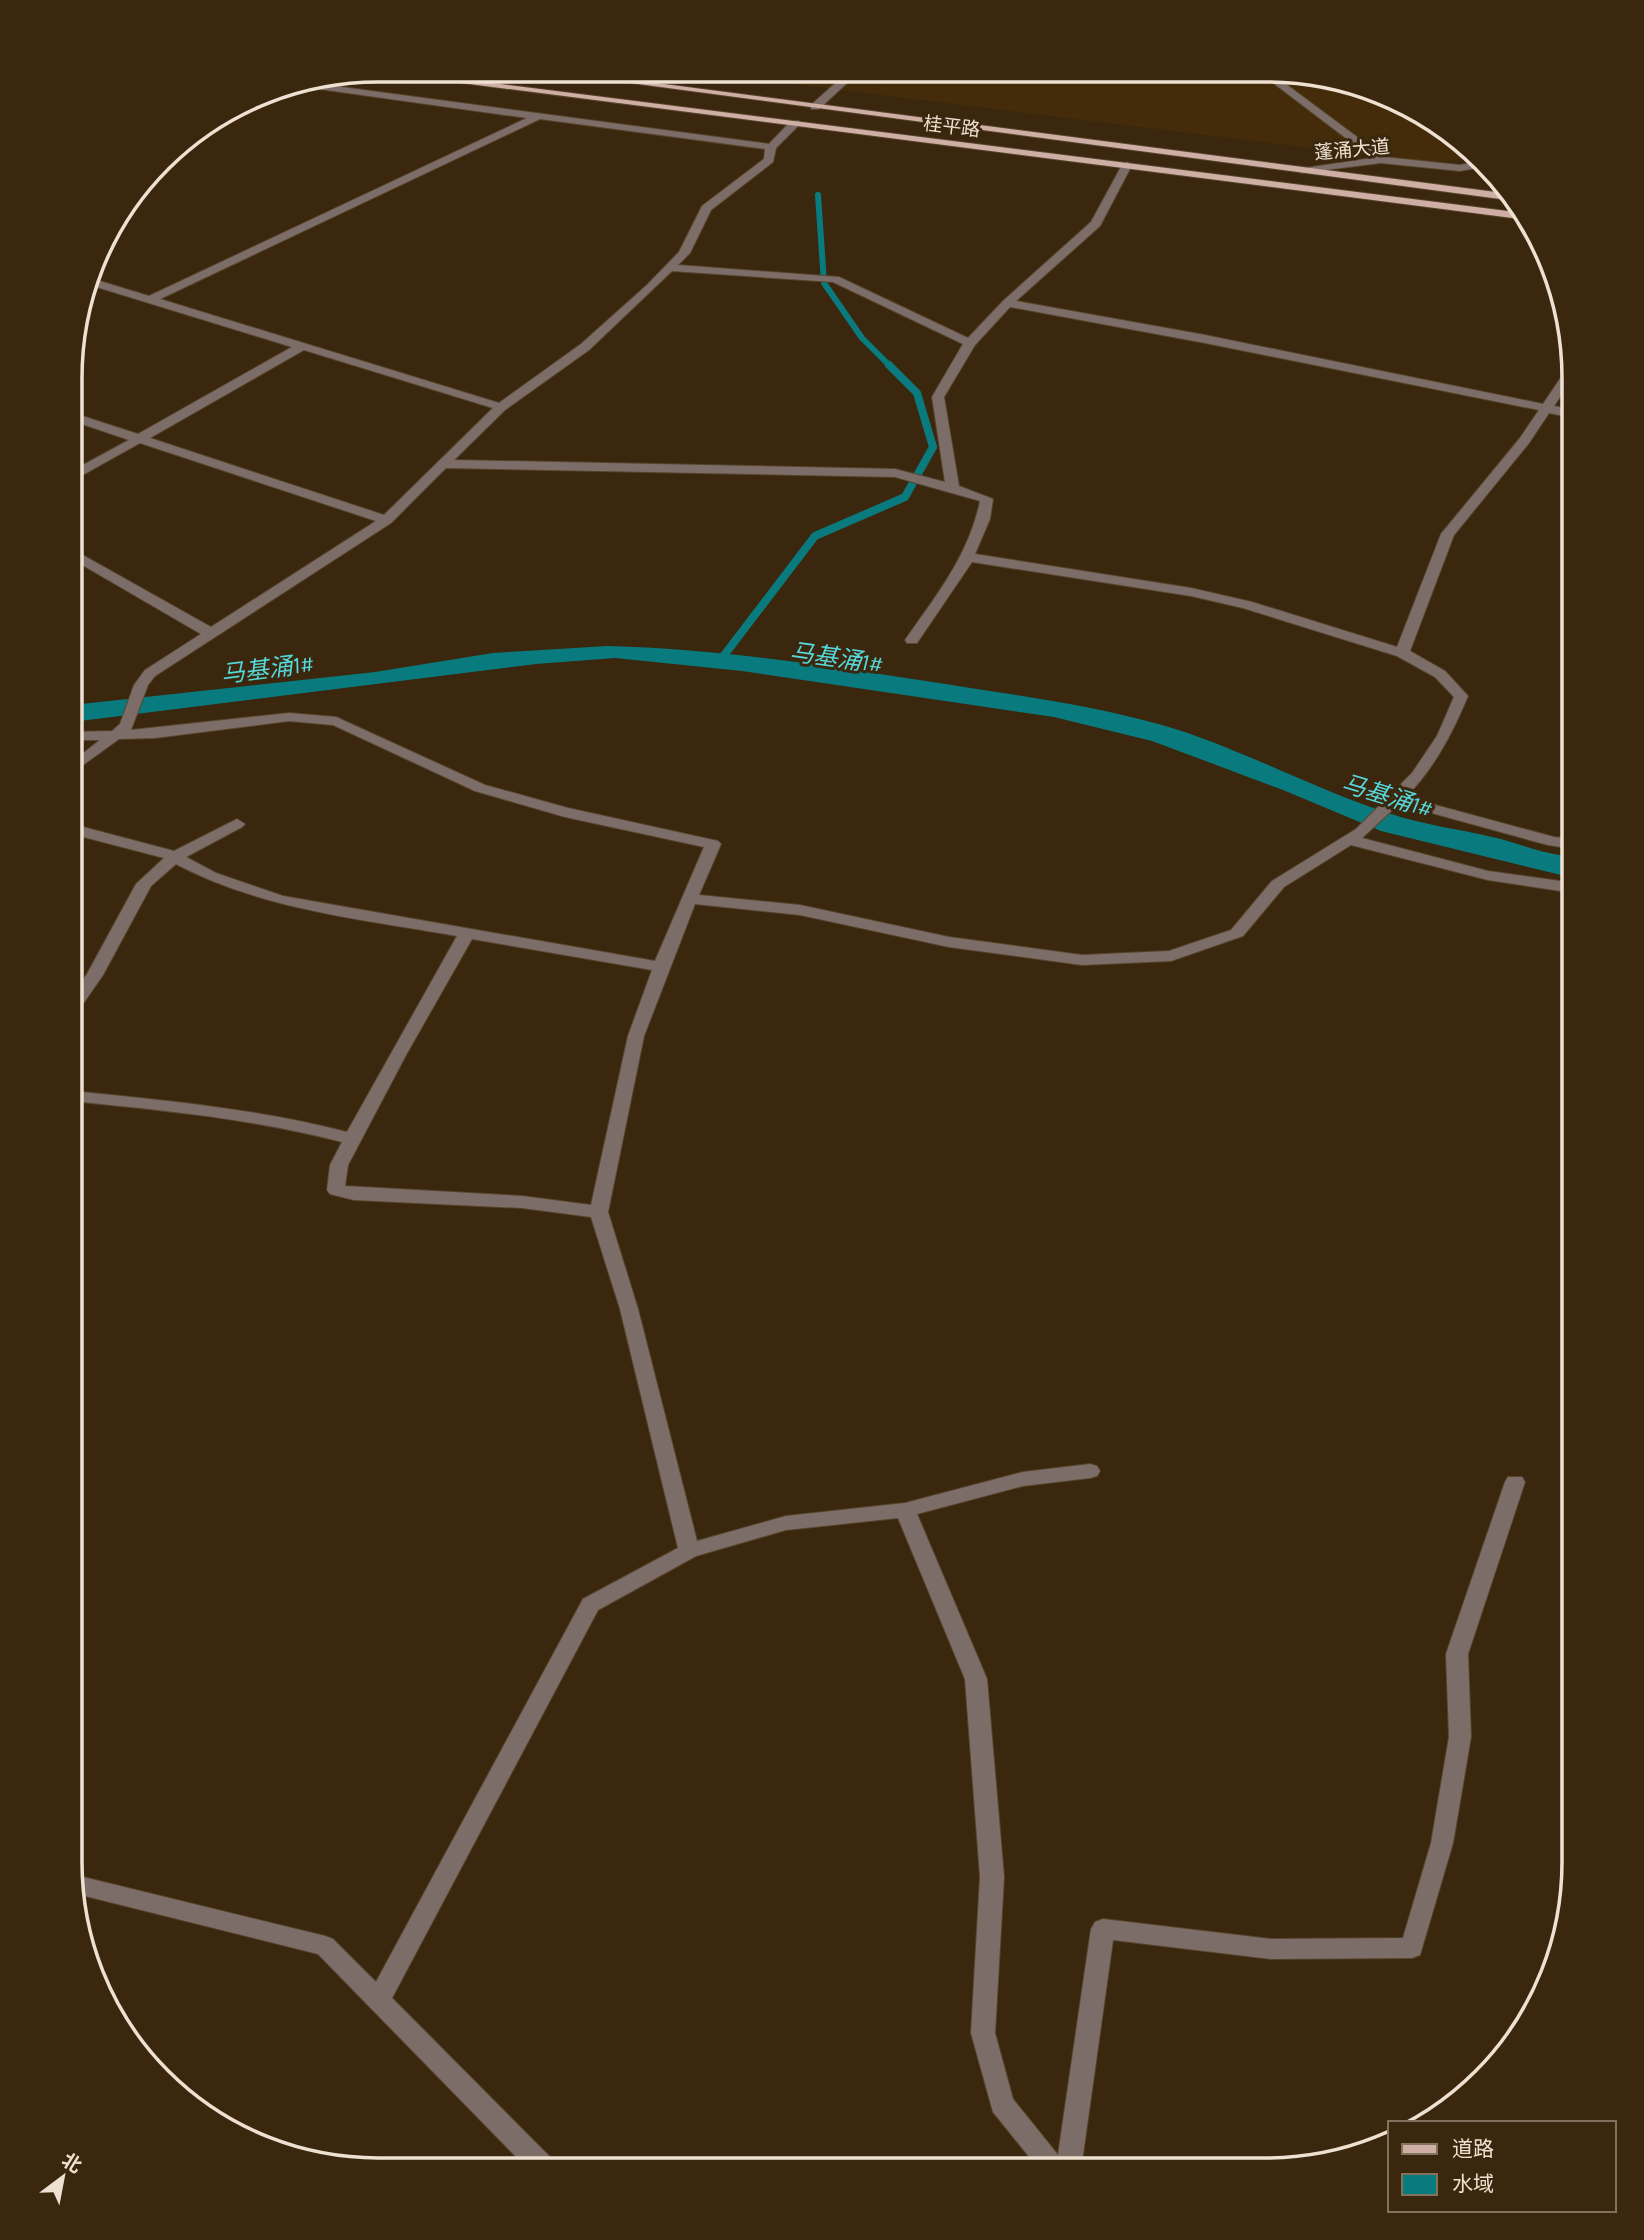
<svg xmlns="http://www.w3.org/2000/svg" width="1644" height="2240" font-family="Karla,'Noto Sans SC',sans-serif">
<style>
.built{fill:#442c0a}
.water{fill:#097b7e}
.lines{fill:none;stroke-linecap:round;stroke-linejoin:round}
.stream-far1{stroke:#097b7e;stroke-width:6}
.stream{stroke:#097b7e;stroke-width:8}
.minor-casing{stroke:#57452d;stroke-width:2}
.major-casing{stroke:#57452d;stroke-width:2}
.minor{fill:#7d6d69;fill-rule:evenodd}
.major{fill:#cfaea5;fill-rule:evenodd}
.labels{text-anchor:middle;stroke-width:6;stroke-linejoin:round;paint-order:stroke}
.far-street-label{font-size:19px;fill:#eee1d2;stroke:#3a270d}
.water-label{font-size:24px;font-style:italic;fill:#56d7db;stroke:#3a270d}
.rim{fill:none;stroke:#eee1d2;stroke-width:3.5}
</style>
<rect width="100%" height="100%" fill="#3a270d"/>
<polygon class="built" points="686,71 1306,73 1437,122 1477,157 1433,163"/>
<path class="water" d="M608,646c113,3 220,20 331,37 75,12 150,21 223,42 83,24 159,69 242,93 29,8 59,12 88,19 28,6 53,19 82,19v19h-13l-180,-44 -98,-41 -131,-49 -98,-24 -312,-46 -127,-13 -79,6 -464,58v-17l303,-33 118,-19z"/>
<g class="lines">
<polyline class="stream-far1" points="818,195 824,283 862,338 891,367"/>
<polyline class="stream" points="719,662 815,536 905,497 933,447 917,393 889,365"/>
<defs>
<g id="minor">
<polygon points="849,71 860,71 819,109 811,109 811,105"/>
<polygon points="1260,73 1271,73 1384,157 1460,165 1482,161 1488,166 1460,171 1381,163 1301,173 1301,169 1305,168 1372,158"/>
<path d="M304,82l465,62 22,-23h8v4l-23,23 -3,14 -62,48 -21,43 -12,12 161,12 129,61 35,-37 88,-79 31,-57 5,-3 5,3 -32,61 -84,75 189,34 338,69 25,-37h3l3,9 -20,30 20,4v8l-25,-5 -20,30 -75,92 -44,116 35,20 23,25c-16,38 -33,71 -62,101l148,40 20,2v10l-26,-4 -149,-41 -37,34 126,33 86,12v10l-86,-13 -137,-35 -67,42 -41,49 -72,25 -89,4 -133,-18 -149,-32 -105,-11 -51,132 -36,176 30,97 59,232 89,-25 119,-13 118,-31 67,-8 7,2 3,5 -3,5 -7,2 -67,8 -106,28 70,165 17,198 -9,156 18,66 45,56 33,-226 4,-7 8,-3 168,20 132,-1 28,-95 18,-106 -3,-83 59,-172 3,-5h14l3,5 -57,172 3,83 -18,106 -33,112 -8,3 -141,1 -158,-19 -32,229h-42l-46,-57 -22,-79 9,-156 -15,-198 -67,-161 -112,12 -90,26 -98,54 -206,388 161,162 4,8h-30l-209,-214 -241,-60 -2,-19 250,61 8,3 43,43 207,-383 95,-51 -58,-239 -29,-92 -69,-9 -168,-8 -24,-6 -3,-4 3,-25 12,-23c-88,-23 -180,-32 -271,-41v-10c92,9 187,18 276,41l110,-196c-95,-17 -194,-26 -281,-72l-25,22 -48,89 -25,36 -6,1v-16l15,-22 49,-90 28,-26 -92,-24v-10l102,27 63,-32 8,5 -3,3 -56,30 30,16 67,23 372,65 49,-114 -139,-30 -90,-26 -142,-66 -44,-4 -134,17 -36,1 -47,34v-11l28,-22h-28v-8l40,-1 8,-7 14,-39 11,-15 56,-36 -129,-75v-10l139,78 165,-106 -236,-78 -68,38v-10l57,-31 -56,-19v-8l65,21 154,-87 -202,-62 3,-6 56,17 378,-178 -237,-33zM540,119l225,30 -1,10 -62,47 -23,46 -32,33 -66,59 -82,59 -339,-104zM672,271l161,11 130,62 -31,53 13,85 -50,-13 -441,-9 51,-50 84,-60zM1010,307l195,36 334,67 -19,28 -79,96 -44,113 -145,-45 -61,-14 -216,-34 15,-35 3,-20 -34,-13 -15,-89 31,-52zM304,350l189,58 -109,107 -234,-77zM446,468l449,9 85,24c-11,54 -44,95 -75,139l2,3h10l55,-81 219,34 52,12 154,48 38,21 19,20 -17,39 -25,37 -56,56 -84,52 -41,49 -62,21 -87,4 -133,-18 -149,-32 -101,-10 22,-51 -3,-3 -150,-33 -83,-23 -149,-68 -47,-4 -158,17 17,-45 7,-9 236,-153zM472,939l180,31 -24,66 -37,169 -69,-9 -177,-10 3,-21 58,-110z"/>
</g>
<g id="major">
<polygon points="390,70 1523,213 1528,220 369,71"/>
<polygon points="533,70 564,71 1511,194 1515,201"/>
</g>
</defs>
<use href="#minor" class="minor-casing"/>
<use href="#major" class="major-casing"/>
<use href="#minor" class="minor"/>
<use href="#major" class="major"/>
</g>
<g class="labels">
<g class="far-street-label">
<text transform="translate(952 126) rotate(7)" y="7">桂平路</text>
<text transform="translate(1352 149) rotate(-5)" y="7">蓬涌大道</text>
</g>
<g class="water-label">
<text transform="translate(836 658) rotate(8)" y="8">马基涌1#</text>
<text transform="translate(267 669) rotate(-7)" y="8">马基涌1#</text>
<text transform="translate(1387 796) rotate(17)" y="8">马基涌1#</text>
</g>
</g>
<path d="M0 0H1644V2240H0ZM378 82H1266A296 296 0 0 1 1562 378V1862A296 296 0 0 1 1266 2158H378A296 296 0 0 1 82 1862V378A296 296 0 0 1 378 82Z" fill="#3a270d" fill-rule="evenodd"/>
<path class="rim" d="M378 82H1266A296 296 0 0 1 1562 378V1862A296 296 0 0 1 1266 2158H378A296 296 0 0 1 82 1862V378A296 296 0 0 1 378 82Z"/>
<rect x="1388" y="2121" width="228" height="91" fill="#3a270d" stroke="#82715c" stroke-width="2"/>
<rect x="1402" y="2144" width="35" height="10" fill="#cfaea5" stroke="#82715c" stroke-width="2"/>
<text x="1452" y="2156" font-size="21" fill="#eee1d2">道路</text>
<rect x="1402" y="2174" width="35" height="21" fill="#097b7e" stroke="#82715c" stroke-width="2"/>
<text x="1452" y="2191" font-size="21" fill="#eee1d2">水域</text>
<g transform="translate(63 2177) rotate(32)" stroke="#3a270d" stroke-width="5" paint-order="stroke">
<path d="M0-5L12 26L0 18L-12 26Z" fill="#eee1d2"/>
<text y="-10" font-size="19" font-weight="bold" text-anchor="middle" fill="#eee1d2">北</text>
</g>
</svg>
